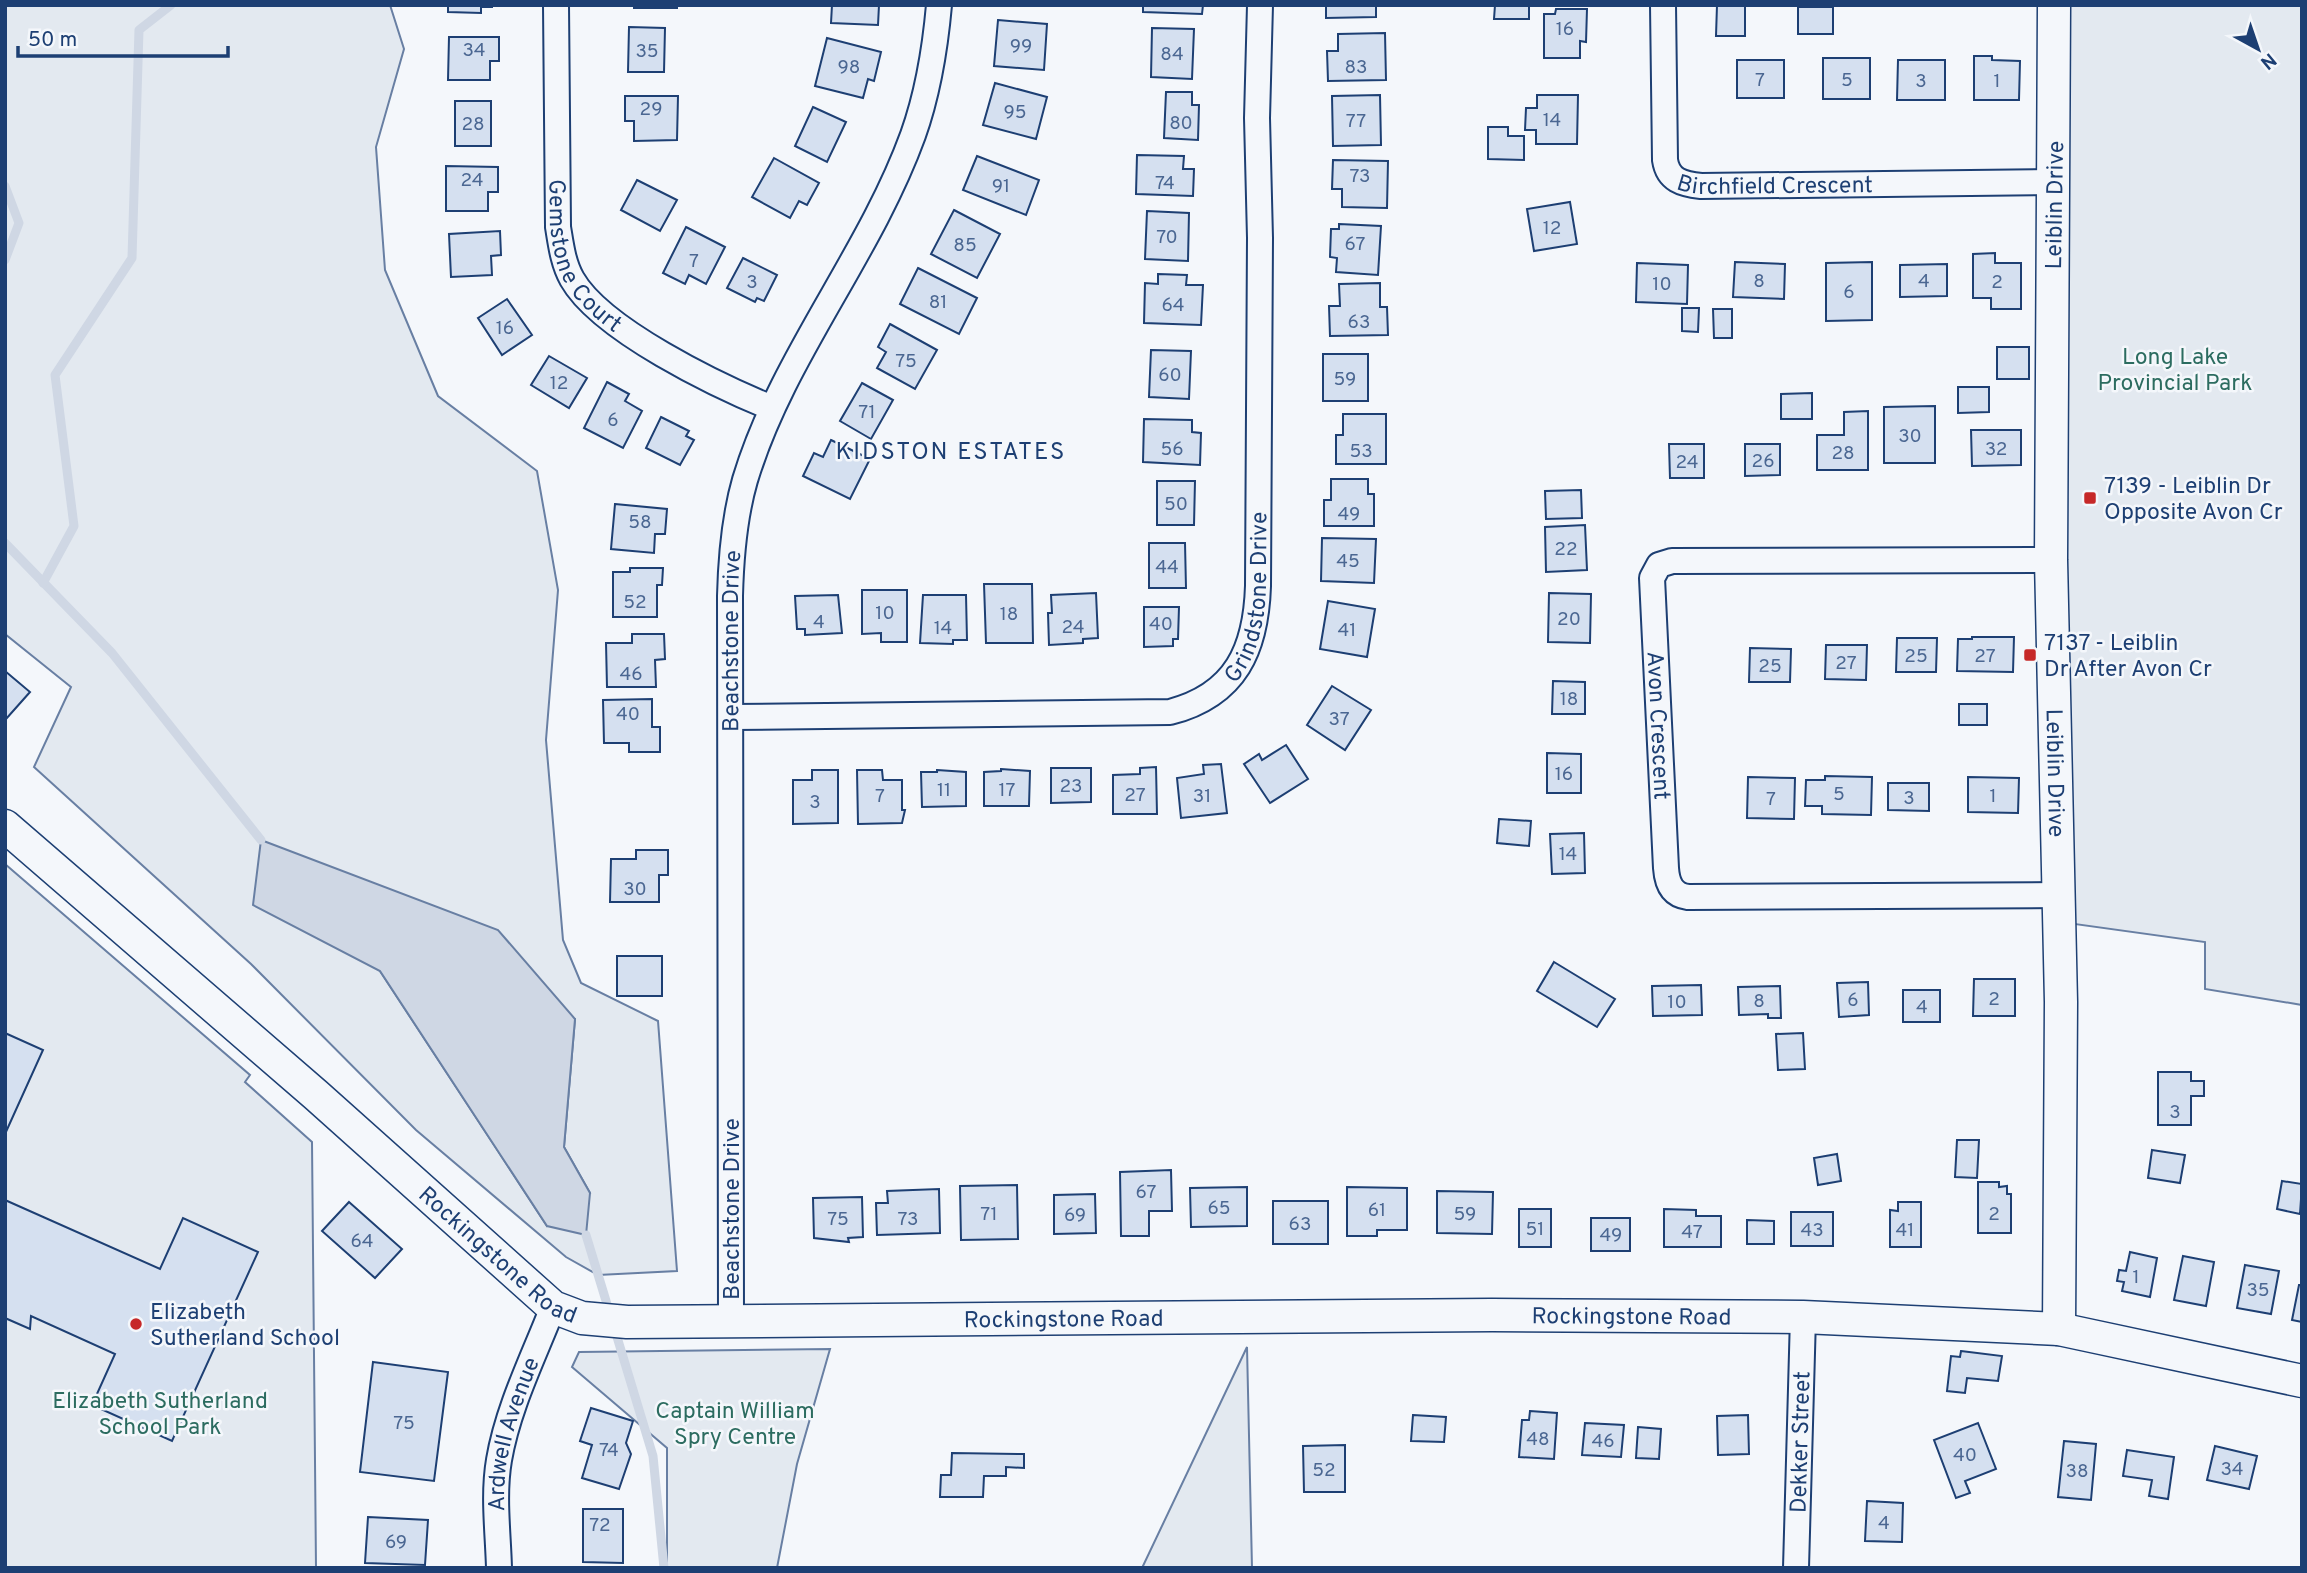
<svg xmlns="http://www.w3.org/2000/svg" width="2307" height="1573" font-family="Overpass,sans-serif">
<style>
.green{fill:#e3e9f0;stroke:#687fa3;stroke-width:2;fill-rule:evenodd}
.water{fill:#cfd7e4;stroke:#687fa3;stroke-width:2}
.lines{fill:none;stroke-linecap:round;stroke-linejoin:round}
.stream{stroke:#cfd7e4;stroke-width:9}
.building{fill:#d5e0f0;stroke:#1d3f73;stroke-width:2}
.minor-casing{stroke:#1d3f73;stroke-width:28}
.tertiary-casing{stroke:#1d3f73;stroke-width:35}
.minor{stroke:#f4f7fb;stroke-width:24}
.tertiary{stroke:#f4f7fb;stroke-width:32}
.poi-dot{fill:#c62828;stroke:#f4f7fb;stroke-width:2.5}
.labels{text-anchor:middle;stroke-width:5;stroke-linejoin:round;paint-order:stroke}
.number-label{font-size:19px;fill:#4b6792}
.street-label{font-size:23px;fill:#1d3f73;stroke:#f4f7fb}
.park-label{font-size:23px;fill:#2c6c60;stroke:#f4f7fb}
.poi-label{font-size:23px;fill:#1d3f73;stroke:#f4f7fb;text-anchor:start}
.neighbourhood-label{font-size:24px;letter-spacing:2px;fill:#1d3f73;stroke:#f4f7fb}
</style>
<rect width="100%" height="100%" fill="#f4f7fb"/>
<g class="green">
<path d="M5,5h385l14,44 -28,98 9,123 53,126 99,75 21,119 -12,150 17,200 18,43 77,38 19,250 -79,4 -32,-18 -150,-127 -165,-166 -217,-197 37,-80 -66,-53zM380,971l195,48 -11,128 26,46 -43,33z"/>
<polygon points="2054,5 2302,5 2302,1005 2205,989 2205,942 2060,922"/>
<polygon points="5,864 250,1075 245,1082 312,1142 316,1568 5,1568"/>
<polygon points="1247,1347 1252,1568 1142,1568"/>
<polygon points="830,1349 797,1464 777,1568 667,1568 667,1448 572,1367 579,1352"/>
</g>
<polygon class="water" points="261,840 498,930 575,1019 564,1147 590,1193 586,1235 547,1226 380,971 253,905"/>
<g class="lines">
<g class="stream">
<polyline points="5,186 19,223 5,260"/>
<polyline points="5,543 112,653 261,840"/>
<polyline points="43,583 74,526 55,375 132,258 139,30 171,5"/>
<polyline points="586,1235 610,1314"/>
<polyline points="614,1327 653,1456 664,1568"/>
</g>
</g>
<g class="building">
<polygon points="448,5 492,5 492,7 481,7 481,13 448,12"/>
<rect x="634" y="5" width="43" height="3"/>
<polygon points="832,5 879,5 878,25 831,23"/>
<polygon points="1143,5 1203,5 1202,14 1143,12"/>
<polygon points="1326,5 1376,5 1376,17 1326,18"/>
<polygon points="1495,5 1529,5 1529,19 1494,19"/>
<polygon points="1717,5 1745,5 1745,36 1716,36"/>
<rect x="1798" y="7" width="35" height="27"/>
<polygon points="1556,9 1587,9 1586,42 1580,41 1580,58 1544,58 1544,14 1555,14"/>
<polygon points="998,20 1047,24 1044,70 994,66"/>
<polygon points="629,27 665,28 664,72 628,72"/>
<polygon points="1152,28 1194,29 1192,79 1151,77"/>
<polygon points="1385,33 1386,80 1328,81 1327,51 1338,51 1338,34"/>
<polygon points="449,37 499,37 499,61 490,61 490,80 448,80"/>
<polygon points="827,38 881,52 874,81 868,79 863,98 815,86"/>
<polygon points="1974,56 1992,56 1992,60 2020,61 2019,100 1974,100"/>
<rect x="1823" y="58" width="47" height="41"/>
<rect x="1737" y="60" width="47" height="38"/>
<polygon points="1898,60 1945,60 1945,100 1897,100"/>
<polygon points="995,83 1047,97 1036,139 983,125"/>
<polygon points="1166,92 1192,92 1192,105 1199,105 1198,140 1164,138"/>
<polygon points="1380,95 1381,145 1333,146 1332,96"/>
<polygon points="1537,95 1578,95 1577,144 1536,144 1536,130 1525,130 1526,108 1537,108"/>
<polygon points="625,96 678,96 677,140 634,141 634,121 625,121"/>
<rect x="455" y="101" width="36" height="45"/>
<polygon points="813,107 846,122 827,162 795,146"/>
<polygon points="1488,127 1508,127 1508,136 1524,136 1524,160 1488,159"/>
<polygon points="1137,155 1184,156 1183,169 1194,169 1193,196 1136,194"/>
<polygon points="977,156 1039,180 1026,215 963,190"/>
<polygon points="774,158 819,183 807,205 799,201 790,218 752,197"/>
<polygon points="1333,160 1388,161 1387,208 1342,207 1342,189 1332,189"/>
<polygon points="446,166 498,167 498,192 488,192 488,211 446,211"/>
<polygon points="637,180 677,200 660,231 621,210"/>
<polygon points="1570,202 1577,244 1534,251 1527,209"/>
<polygon points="954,210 1000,234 977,278 931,254"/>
<polygon points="1147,211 1189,213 1188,261 1145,259"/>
<polygon points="1339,224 1381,226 1378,275 1336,272 1337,258 1330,257 1331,229 1339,229"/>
<polygon points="686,227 725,247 706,284 689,275 685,284 663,273"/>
<polygon points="500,231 501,255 491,256 492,275 451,277 449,234"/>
<polygon points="1995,253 1995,263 2021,263 2021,309 1991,309 1991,298 1973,298 1973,254"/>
<polygon points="743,258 777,275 764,301 757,298 755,302 727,288"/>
<polygon points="1735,262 1785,264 1784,299 1733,297"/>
<polygon points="1872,262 1872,320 1826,321 1826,263"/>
<polygon points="1637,263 1688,265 1687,304 1636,302"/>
<polygon points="1947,264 1947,296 1900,297 1900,265"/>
<polygon points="918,268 977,298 959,334 900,304"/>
<polygon points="1158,274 1187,275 1186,285 1203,285 1201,325 1144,323 1145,283 1158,284"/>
<polygon points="1380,283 1380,307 1387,307 1388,335 1330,336 1329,306 1340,306 1339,284"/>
<polygon points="507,299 532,335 502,355 478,318"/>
<polygon points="1682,308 1699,308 1698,332 1682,331"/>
<polygon points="1713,309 1732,309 1732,338 1714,338"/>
<polygon points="890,324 937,350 915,389 877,368 886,352 878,347"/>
<rect x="1997" y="347" width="32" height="32"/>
<polygon points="1151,350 1191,351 1189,399 1149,397"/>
<rect x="1323" y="354" width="45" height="47"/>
<polygon points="549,356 587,378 569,408 531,385"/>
<polygon points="607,382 629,394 625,401 642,411 623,448 584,428"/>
<polygon points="862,383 893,400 871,439 840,421"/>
<polygon points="1958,387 1989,387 1989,412 1958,413"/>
<polygon points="1812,393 1812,419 1781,419 1781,394"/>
<polygon points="1935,406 1935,463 1884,463 1884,407"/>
<polygon points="1868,411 1868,470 1817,470 1817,435 1844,435 1844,412"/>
<polygon points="1343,414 1386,414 1386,464 1336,464 1336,435 1343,435"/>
<polygon points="661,417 689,431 686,436 694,440 680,465 646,448"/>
<polygon points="1144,419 1192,420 1192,432 1201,433 1200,465 1143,462"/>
<polygon points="1971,430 2021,430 2021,465 1972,466"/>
<polygon points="831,440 870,459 850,499 803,476 814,453 823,457"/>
<polygon points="1669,444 1704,444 1704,478 1670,478"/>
<polygon points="1745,444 1780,444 1780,475 1745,476"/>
<polygon points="1331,479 1368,479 1368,494 1374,494 1374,526 1324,526 1324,500 1331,500"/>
<polygon points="1157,481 1195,481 1194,525 1157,525"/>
<polygon points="1581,490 1582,518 1546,519 1545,491"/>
<polygon points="615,504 667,509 665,534 655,534 654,553 611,549"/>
<polygon points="1585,525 1587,570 1546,572 1545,527"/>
<polygon points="1322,538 1376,539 1374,583 1321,581"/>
<polygon points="1149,543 1185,543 1186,588 1149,588"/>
<polygon points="630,568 663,568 662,585 657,585 657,617 613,617 613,572 630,572"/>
<polygon points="984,584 1032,584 1033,643 986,643"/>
<polygon points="862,590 907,590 907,642 881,642 881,633 862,634"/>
<polygon points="1096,593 1098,638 1083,639 1083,643 1049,645 1048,613 1052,613 1051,595"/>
<polygon points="1549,593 1591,594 1590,643 1548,642"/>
<polygon points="838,595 842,633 805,635 805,629 797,629 795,596"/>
<polygon points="923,595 966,595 967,640 953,640 953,644 920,643"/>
<polygon points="1328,601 1375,609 1367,657 1320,649"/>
<polygon points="1144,607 1179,607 1178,639 1173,639 1173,646 1144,647"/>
<polygon points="632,634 664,634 665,659 655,660 656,687 607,687 606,643 632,643"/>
<polygon points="1972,637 2014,637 2013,672 1957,671 1958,639 1972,639"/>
<polygon points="1897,638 1937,638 1936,672 1896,672"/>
<polygon points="1826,645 1867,645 1866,680 1825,679"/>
<polygon points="1750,648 1791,649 1790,682 1749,682"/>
<polygon points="5,671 30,692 6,719 5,718"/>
<polygon points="1553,681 1585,682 1585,714 1552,714"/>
<polygon points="1332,686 1371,710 1345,750 1307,725"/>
<polygon points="652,699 652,727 660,727 660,752 629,752 629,743 604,743 603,700"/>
<rect x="1959" y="704" width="28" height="21"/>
<polygon points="1286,745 1308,779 1270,803 1244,764 1259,754 1262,760"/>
<polygon points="1547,753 1581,754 1581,793 1547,793"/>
<polygon points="1221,764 1227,813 1181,818 1177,778 1204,774 1203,765"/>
<polygon points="1156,767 1157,814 1113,814 1113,775 1140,774 1140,768"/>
<polygon points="1051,768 1091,768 1091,802 1051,803"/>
<polygon points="1001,769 1030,771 1029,806 984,806 984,772 1001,771"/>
<polygon points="812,770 838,770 838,823 793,824 793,780 812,780"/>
<polygon points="857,770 882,770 883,780 902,780 902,810 905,810 902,823 858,824"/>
<polygon points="937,770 966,772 966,806 922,807 921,772 937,772"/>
<polygon points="1825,776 1872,777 1871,815 1822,814 1822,806 1805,806 1806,780 1825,780"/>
<polygon points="1748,777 1795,778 1794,819 1747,818"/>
<polygon points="1968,777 2019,778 2018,813 1968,812"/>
<polygon points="1888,783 1929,783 1929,811 1888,810"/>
<polygon points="1499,819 1531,821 1529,846 1497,843"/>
<polygon points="1584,833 1585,873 1552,874 1550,834"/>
<polygon points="636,850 668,850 668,875 659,875 659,902 610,902 611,859 636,859"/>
<rect x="617" y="956" width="45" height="40"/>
<polygon points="1554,962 1615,999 1597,1027 1537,991"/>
<polygon points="1974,979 2015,979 2015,1016 1973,1016"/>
<polygon points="1868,982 1869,1015 1839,1017 1837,983"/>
<polygon points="1701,985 1702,1015 1653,1016 1652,986"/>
<polygon points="1780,986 1781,1018 1768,1018 1768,1014 1739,1015 1738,987"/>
<rect x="1903" y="990" width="37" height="32"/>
<polygon points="5,1033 43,1050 5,1134"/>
<polygon points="1803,1033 1805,1069 1778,1070 1776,1034"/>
<polygon points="2158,1072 2191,1072 2191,1081 2204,1081 2204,1096 2191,1096 2191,1125 2158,1125"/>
<polygon points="1957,1140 1979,1140 1977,1178 1955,1177"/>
<polygon points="2152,1150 2185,1155 2180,1183 2148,1178"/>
<polygon points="1837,1154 1841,1181 1818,1185 1814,1158"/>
<polygon points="1171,1170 1172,1211 1149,1211 1149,1236 1121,1236 1120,1172"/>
<polygon points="2282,1181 2302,1184 2300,1214 2277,1209"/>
<polygon points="1978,1182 1999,1182 1999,1187 2007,1186 2007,1194 2011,1194 2011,1233 1978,1233"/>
<polygon points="1017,1185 1018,1239 961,1240 960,1186"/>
<polygon points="1247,1187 1247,1226 1191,1227 1190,1188"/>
<polygon points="1347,1187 1407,1188 1407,1230 1377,1230 1377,1236 1347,1236"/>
<polygon points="939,1189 940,1233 877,1235 876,1203 888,1203 887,1191"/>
<polygon points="1437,1191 1493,1192 1492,1234 1437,1233"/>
<polygon points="1095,1194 1096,1233 1054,1234 1054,1195"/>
<polygon points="862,1197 863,1237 848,1238 849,1242 814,1238 813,1198"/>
<polygon points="5,1200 160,1269 183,1218 258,1252 172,1441 92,1405 115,1354 31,1316 30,1329 5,1318"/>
<rect x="1273" y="1201" width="55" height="43"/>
<polygon points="349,1202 402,1249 375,1278 322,1231"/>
<polygon points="1898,1202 1921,1202 1921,1247 1890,1247 1890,1210 1898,1211"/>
<rect x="1519" y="1209" width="32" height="38"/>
<polygon points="1664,1209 1696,1210 1696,1216 1721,1216 1721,1247 1664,1247"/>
<rect x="1791" y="1212" width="42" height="34"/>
<rect x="1591" y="1218" width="39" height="33"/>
<polygon points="1747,1220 1774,1221 1774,1244 1747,1244"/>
<polygon points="2130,1252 2157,1258 2150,1297 2122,1291 2124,1282 2117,1281 2119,1270 2126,1271"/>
<polygon points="2183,1256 2214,1262 2206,1306 2174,1300"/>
<polygon points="2245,1265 2279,1271 2271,1314 2237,1308"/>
<polygon points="2299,1285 2302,1285 2302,1322 2292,1320"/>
<polygon points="1961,1351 2002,1356 1998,1381 1967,1378 1965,1393 1947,1391 1951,1356 1960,1357"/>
<polygon points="373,1362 448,1372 434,1481 360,1472"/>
<polygon points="591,1408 633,1421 626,1443 631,1454 619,1489 582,1478 592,1445 580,1441"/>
<polygon points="1530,1411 1557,1413 1554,1459 1519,1457 1522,1420 1529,1420"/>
<polygon points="1413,1415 1446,1417 1444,1442 1411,1441"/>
<polygon points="1748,1415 1749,1454 1718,1455 1717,1416"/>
<polygon points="1585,1423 1624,1425 1621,1457 1582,1455"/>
<polygon points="1978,1423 1996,1469 1965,1481 1970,1493 1956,1498 1934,1440"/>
<polygon points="1638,1427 1661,1429 1659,1459 1636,1458"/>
<polygon points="2064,1441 2096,1444 2091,1500 2058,1497"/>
<polygon points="1345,1445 1345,1492 1304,1492 1303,1446"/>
<polygon points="2215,1446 2257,1456 2249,1489 2207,1480"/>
<polygon points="2127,1450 2174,1457 2168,1499 2149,1496 2152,1480 2123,1476"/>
<polygon points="952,1453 1024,1454 1024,1468 1006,1467 1006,1476 984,1476 983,1497 940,1497 941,1475 951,1475"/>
<polygon points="1867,1501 1903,1503 1902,1542 1865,1541"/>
<polygon points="583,1509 623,1509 623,1563 583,1562"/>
<polygon points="368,1517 428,1520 425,1565 365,1563"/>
</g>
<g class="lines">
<defs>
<g id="minor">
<path id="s1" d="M556,5l2,222c3,18 5,36 14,52 29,51 146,107 200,129"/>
<path id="s2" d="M1663,5l2,155c3,20 17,24 36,26l354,-4"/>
<path id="s3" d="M2051,560l-379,1 -13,4 -7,13 14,290c1,15 6,27 22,29l372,-2"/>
<path id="s4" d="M732,717l438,-5c66,-17 86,-63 88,-126l2,-348 -3,-120 3,-113"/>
<path id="s5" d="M731,1322l-1,-726c1,-40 4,-78 15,-116 37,-123 124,-224 168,-345 15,-42 22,-85 26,-130"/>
<path id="s6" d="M499,1568c-1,-36 -6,-73 0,-108 9,-53 35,-104 54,-153"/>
<path id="s7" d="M1796,1568l7,-251"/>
</g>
<g id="tertiary">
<path id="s8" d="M2054,5l-3,555 10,442 -2,327"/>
<path id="s9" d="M5,826l311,269 237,212 29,11 45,4 865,-7 311,2 256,12 243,52"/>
</g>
</defs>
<use href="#minor" class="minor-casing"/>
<use href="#tertiary" class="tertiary-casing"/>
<use href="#minor" class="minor"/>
<use href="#tertiary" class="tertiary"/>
</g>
<g class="poi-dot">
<rect x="2083" y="491" width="14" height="14" rx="3.5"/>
<rect x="2023" y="648" width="14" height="14" rx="3.5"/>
<circle cx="136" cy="1324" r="7"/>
</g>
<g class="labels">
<g class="number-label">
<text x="1565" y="35">16</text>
<text x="1021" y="52">99</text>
<text x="474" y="56">34</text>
<text x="647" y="57">35</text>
<text x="1172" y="60">84</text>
<text x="849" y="73">98</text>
<text x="1356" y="73">83</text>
<text x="1760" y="86">7</text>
<text x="1847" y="86">5</text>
<text x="1921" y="87">3</text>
<text x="1997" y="87">1</text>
<text x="651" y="115">29</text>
<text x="1015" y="118">95</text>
<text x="1552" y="126">14</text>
<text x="1356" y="127">77</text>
<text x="1181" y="129">80</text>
<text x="473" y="130">28</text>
<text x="1360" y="182">73</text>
<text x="472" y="186">24</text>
<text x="1165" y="189">74</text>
<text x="1001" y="192">91</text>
<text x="1552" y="234">12</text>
<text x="1167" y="243">70</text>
<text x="1355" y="250">67</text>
<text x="965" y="251">85</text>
<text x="694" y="267">7</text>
<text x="1759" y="287">8</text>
<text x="1924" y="287">4</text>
<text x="752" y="288">3</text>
<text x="1997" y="288">2</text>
<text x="1662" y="290">10</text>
<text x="1849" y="298">6</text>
<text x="938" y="308">81</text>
<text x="1173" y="311">64</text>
<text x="1359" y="328">63</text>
<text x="505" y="334">16</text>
<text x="906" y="367">75</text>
<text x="1170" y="381">60</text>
<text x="1345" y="385">59</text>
<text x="559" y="389">12</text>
<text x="867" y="418">71</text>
<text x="613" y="426">6</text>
<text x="1910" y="442">30</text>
<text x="1172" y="455">56</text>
<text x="1996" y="455">32</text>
<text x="1361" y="457">53</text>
<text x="1843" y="459">28</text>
<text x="1763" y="467">26</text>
<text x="1687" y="468">24</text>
<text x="1176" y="510">50</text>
<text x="1349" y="520">49</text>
<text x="640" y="528">58</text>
<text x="1566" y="555">22</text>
<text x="1348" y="567">45</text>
<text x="1167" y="573">44</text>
<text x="635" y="608">52</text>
<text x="885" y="619">10</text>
<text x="1009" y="620">18</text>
<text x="1569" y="625">20</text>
<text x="819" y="628">4</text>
<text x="1161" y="630">40</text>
<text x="1073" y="633">24</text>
<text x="943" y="634">14</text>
<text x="1347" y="636">41</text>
<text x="1916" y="662">25</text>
<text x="1985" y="662">27</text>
<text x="1846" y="669">27</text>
<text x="1770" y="672">25</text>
<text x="631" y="680">46</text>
<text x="1569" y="705">18</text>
<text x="628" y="720">40</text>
<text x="1339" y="725">37</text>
<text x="1564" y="780">16</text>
<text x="1071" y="792">23</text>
<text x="944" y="796">11</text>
<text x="1007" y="796">17</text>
<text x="1839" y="800">5</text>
<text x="1135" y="801">27</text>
<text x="880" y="802">7</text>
<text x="1202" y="802">31</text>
<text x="1993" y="802">1</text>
<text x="1909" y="804">3</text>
<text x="1771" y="805">7</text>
<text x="815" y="808">3</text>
<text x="1568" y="860">14</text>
<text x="635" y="895">30</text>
<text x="1994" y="1005">2</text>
<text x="1853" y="1006">6</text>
<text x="1759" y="1007">8</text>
<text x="1677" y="1008">10</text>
<text x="1922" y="1013">4</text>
<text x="2175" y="1118">3</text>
<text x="1146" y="1198">67</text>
<text x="1219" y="1214">65</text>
<text x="1377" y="1216">61</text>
<text x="989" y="1220">71</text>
<text x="1465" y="1220">59</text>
<text x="1994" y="1220">2</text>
<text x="1075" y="1221">69</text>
<text x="838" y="1225">75</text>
<text x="908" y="1225">73</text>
<text x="1300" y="1230">63</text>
<text x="1535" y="1235">51</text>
<text x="1812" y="1236">43</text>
<text x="1905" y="1236">41</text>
<text x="1692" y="1238">47</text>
<text x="1611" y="1241">49</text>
<text x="362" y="1247">64</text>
<text x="2136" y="1283">1</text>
<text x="2258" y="1296">35</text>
<text x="404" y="1429">75</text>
<text x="1538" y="1445">48</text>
<text x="1603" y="1447">46</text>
<text x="609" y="1456">74</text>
<text x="1965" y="1461">40</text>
<text x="2232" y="1475">34</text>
<text x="1324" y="1476">52</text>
<text x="2077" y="1477">38</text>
<text x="1884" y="1529">4</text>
<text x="600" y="1531">72</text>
<text x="396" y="1548">69</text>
</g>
<g class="street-label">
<text dy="8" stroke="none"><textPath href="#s2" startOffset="278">Birchfield Crescent</textPath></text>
<text transform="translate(2054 205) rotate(-89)" y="8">Leiblin Drive</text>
<text dy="8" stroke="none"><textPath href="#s1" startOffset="259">Gemstone Court</textPath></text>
<text dy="8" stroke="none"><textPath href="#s4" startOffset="593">Grindstone Drive</textPath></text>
<text dy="8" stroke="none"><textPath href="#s5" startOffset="681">Beachstone Drive</textPath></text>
<text dy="8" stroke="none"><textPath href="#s3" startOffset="555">Avon Crescent</textPath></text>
<text dy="8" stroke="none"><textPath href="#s8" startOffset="768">Leiblin Drive</textPath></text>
<text transform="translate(731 1209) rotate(-90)" y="8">Beachstone Drive</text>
<text dy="8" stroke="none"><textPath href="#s9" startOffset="654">Rockingstone Road</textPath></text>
<text dy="8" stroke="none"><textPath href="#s9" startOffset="1810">Rockingstone Road</textPath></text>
<text dy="8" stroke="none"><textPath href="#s9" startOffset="1242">Rockingstone Road</textPath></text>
<text dy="8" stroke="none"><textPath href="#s6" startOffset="136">Ardwell Avenue</textPath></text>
<text dy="8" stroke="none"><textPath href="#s7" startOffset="126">Dekker Street</textPath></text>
</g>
<g class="park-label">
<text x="2175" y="364">Long Lake<tspan x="2175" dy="26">Provincial Park</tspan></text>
<text x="160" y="1408">Elizabeth Sutherland<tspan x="160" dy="26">School Park</tspan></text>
<text x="735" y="1418">Captain William<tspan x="735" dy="26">Spry Centre</tspan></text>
</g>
<g class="poi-label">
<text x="2104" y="493">7139 - Leiblin Dr<tspan x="2104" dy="26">Opposite Avon Cr</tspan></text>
<text x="2044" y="650">7137 - Leiblin<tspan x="2044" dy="26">Dr After Avon Cr</tspan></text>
<text x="150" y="1319">Elizabeth<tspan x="150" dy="26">Sutherland School</tspan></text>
</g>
<g class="neighbourhood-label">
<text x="951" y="459">KIDSTON ESTATES</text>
</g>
</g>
<rect width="2307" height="1573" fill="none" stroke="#1d3f73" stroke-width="14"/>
<g transform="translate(2258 49) rotate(140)" stroke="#f4f7fb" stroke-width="5" paint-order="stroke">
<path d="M0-5L12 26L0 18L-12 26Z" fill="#1d3f73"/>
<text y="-10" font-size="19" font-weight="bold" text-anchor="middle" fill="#1d3f73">N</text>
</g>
<path d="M18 46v10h210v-10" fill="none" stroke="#1d3f73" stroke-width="3.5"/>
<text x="28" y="46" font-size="21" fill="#1d3f73" stroke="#f4f7fb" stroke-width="5" paint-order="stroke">50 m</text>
</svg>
